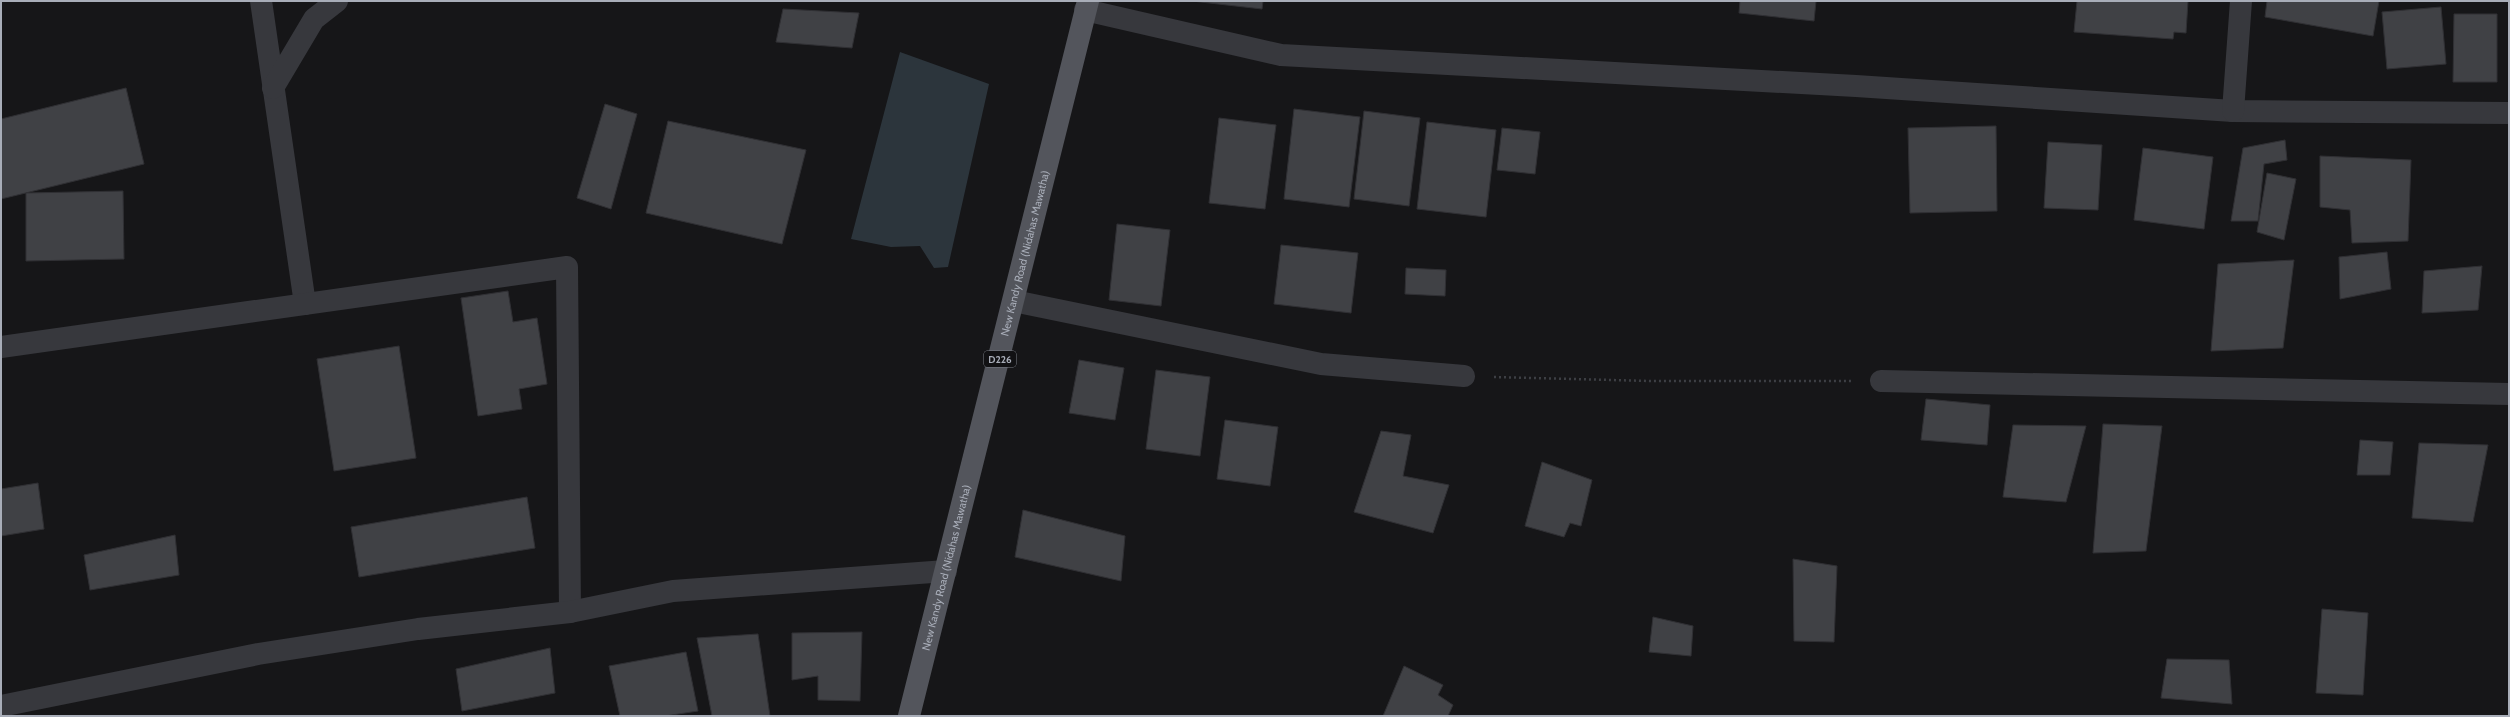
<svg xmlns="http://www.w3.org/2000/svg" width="2510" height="717" font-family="Cabin,sans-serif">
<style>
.water{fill:#2c353c}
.building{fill:#404145;stroke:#303034}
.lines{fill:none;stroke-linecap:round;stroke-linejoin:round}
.path{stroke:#3d3f44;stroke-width:2.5;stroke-dasharray:2 3;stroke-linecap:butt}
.minor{stroke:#37383d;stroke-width:22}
.major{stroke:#53555c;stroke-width:22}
.labels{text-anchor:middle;stroke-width:4;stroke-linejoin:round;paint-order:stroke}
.shield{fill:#111113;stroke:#7b7e86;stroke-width:1}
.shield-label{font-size:10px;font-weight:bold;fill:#a8adb8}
.street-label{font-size:11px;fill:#a8adb8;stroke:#111113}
</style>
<rect width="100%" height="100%" fill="#161618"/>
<polygon class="water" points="900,52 989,84 948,267 934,268 920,246 891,247 851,239"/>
<g class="building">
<polygon points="1192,1 1263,1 1262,9"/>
<polygon points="1740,1 1816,1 1814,21 1739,13"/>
<polygon points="2077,1 2188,1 2186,33 2174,32 2173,39 2074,32"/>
<polygon points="2267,1 2379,1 2373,36 2265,17"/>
<polygon points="2441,7 2446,64 2387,69 2382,12"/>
<polygon points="783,9 859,13 852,48 776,42"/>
<polygon points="2454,14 2497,14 2497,82 2453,82"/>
<polygon points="126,88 144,164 1,199 1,119"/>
<polygon points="605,104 637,114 611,209 577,198"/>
<polygon points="1294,109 1360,117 1349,207 1284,199"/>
<polygon points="1364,111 1420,118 1409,206 1354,199"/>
<polygon points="1219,118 1276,125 1265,209 1209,203"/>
<polygon points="668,121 806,150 782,244 646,213"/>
<polygon points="1427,122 1496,130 1486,217 1417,209"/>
<polygon points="1996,126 1997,211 1910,213 1908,128"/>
<polygon points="1502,128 1540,132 1535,174 1497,170"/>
<polygon points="2285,140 2287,160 2264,164 2258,221 2231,221 2243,148"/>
<polygon points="2048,142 2102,145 2098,210 2044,208"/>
<polygon points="2143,148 2213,157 2204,229 2134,220"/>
<polygon points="2320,156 2411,160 2408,241 2352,243 2350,210 2320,207"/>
<polygon points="2267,173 2296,179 2284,240 2257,232"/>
<polygon points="123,191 124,259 26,261 26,193"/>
<polygon points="1117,224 1170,230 1161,306 1109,300"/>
<polygon points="1281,245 1358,253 1351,313 1274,304"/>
<polygon points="2387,252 2391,289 2340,299 2339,257"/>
<polygon points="2294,260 2283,348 2211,351 2218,264"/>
<polygon points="2482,266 2478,310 2422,313 2424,271"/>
<polygon points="1406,268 1446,270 1445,296 1405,294"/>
<polygon points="508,291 513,322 537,318 547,384 519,389 522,409 478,416 461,298"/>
<polygon points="399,346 416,458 334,471 317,359"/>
<polygon points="1079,360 1124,368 1115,420 1069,413"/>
<polygon points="1156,370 1210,377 1200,456 1146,449"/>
<polygon points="1926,399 1990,405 1987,445 1921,440"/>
<polygon points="1225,420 1278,427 1270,486 1217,479"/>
<polygon points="2103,424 2162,426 2146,551 2093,553"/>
<polygon points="2013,425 2086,426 2066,502 2003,497"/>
<polygon points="1381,431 1411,435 1403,476 1449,485 1433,533 1354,512"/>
<polygon points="2360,440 2393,442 2390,475 2357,475"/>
<polygon points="2419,443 2488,445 2473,522 2412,518"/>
<polygon points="1542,462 1592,480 1581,526 1570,523 1564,537 1525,526"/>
<polygon points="38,483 44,529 1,536 1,489"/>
<polygon points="527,497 535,548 359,577 351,527"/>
<polygon points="1023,510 1125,536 1121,581 1015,557"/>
<polygon points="175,535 179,575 90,590 84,555"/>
<polygon points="1793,559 1837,566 1834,642 1794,641"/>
<polygon points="2322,609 2368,613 2363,695 2316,693"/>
<polygon points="1653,617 1693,626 1691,656 1649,652"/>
<polygon points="862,632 860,701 818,700 818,676 792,680 792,633"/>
<polygon points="758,634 770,716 712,716 697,638"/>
<polygon points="550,648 555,693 462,711 456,669"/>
<polygon points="686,652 698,711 665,716 620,716 609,666"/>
<polygon points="2167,659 2229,660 2232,704 2161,698"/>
<polygon points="1404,666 1443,685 1438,695 1453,705 1448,716 1383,716"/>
</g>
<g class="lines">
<polyline class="path" points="1494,377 1650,381 1851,381"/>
<g class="minor">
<polyline points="261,1 305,304"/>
<polyline points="1085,10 1281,55 1856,86 2233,111 2509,113"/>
<polyline points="273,88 314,19 337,1"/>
<polyline points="2233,111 2241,1"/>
<polyline points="1014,301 1321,364 1464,376"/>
<polyline points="1,347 567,267 570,612"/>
<polyline points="1881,381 2509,394"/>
<polyline points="1,706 258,654 418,629 570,612 673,591 946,571"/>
</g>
<path class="major" id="s1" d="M909,716l179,-715"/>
</g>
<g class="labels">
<rect class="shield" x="984" y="351" width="32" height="16" rx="3"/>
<g class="shield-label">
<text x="1000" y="363">D226</text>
</g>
<g class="street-label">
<text dy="4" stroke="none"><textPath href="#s1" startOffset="477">New Kandy Road (Nidahas Mawatha)</textPath></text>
<text dy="4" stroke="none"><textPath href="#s1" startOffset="153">New Kandy Road (Nidahas Mawatha)</textPath></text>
</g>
</g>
<rect width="2510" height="717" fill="none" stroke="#a8adb8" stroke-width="4"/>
</svg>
